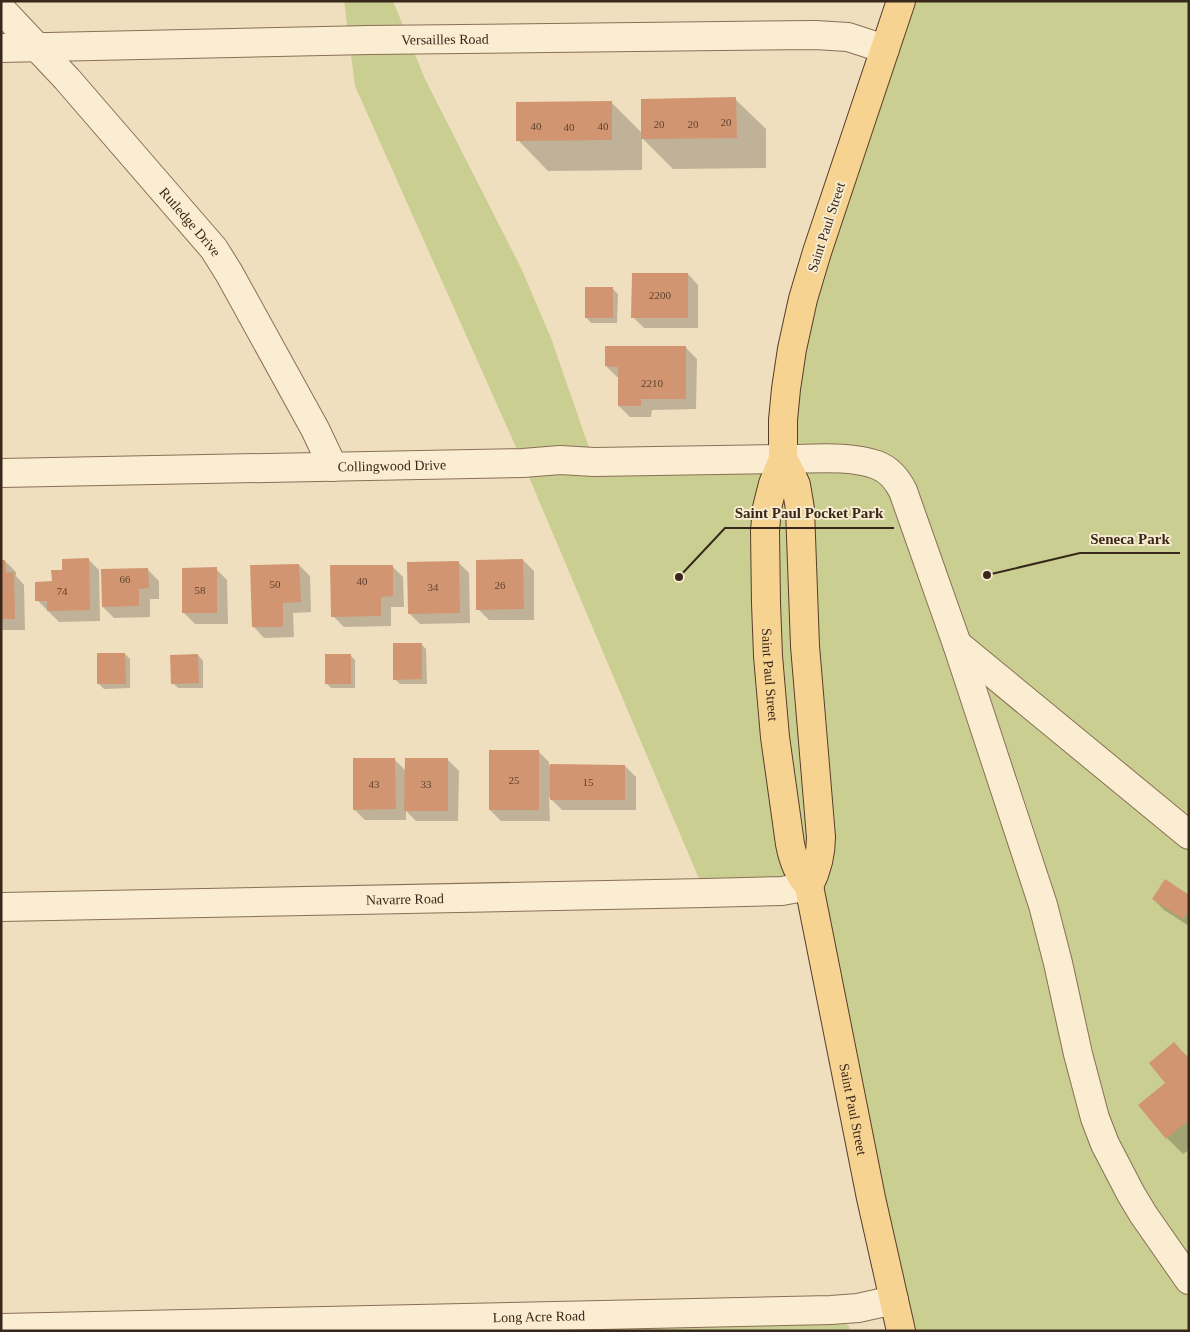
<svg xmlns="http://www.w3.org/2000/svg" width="1190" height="1332" font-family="Georgia,serif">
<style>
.green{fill:#cacf91}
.shadow{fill:#0003}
.building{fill:#d19571}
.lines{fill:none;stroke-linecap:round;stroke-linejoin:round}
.minor-casing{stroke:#896f56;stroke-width:30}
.major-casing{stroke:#573d2a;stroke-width:30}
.minor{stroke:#fbedd1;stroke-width:28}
.major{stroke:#f7d392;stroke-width:28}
.labels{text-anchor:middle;stroke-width:4;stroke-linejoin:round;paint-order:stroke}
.number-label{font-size:11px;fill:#5e4330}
.street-label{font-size:14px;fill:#38281b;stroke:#f7eace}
.leader{fill:none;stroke:#38281b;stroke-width:2}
.callout-dot{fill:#38281b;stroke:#f7eace;stroke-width:2}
.callout-label{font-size:15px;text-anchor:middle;font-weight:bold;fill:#38281b;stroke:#f7eace;stroke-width:4;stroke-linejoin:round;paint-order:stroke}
</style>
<rect width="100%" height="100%" fill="#f0dfbe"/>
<g class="green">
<polygon points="344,1 393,1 425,79 522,270 551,338 594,462 783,459 786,389 901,1 1189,1 1189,1331 901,1331 809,887 705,893 523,463 355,86"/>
<polygon points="839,1323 844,1323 849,1326 850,1331 426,1331"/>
</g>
<g class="shadow">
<polygon points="735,99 766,129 766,168 673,169 642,138 642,170 548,171 518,140 611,102 642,133"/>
<polygon points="688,274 698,285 698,328 644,328 633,317"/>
<polygon points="613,289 618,294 617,323 591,323 586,317"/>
<polygon points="686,348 697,359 696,409 652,410 651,417 630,417 619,406 620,377 617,377 606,366"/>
<polygon points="88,559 99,570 100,621 59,622 37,600 63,571"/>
<polygon points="523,560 534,571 534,620 489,620 478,609"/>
<polygon points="1,561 5,561 16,572 16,576 24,585 25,630 1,630"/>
<polygon points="458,562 469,573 470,623 420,624 409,613"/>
<polygon points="299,565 310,576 311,612 293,613 294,637 264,638 254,627"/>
<polygon points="392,566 403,577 404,607 391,607 391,626 344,627 333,616"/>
<polygon points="216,569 227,580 228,624 195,624 184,613"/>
<polygon points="148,570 159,581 159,599 150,599 150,617 114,618 103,607"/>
<polygon points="421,644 426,649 427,684 400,684 395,679"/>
<polygon points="125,654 130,659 130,688 104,689 99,684"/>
<polygon points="198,655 203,661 203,688 178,688 173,683"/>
<polygon points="350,655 355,660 355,688 331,688 326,683"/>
<polygon points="538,751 549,762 549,765 625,766 636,777 636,810 562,810 549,797 550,821 501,821 490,810"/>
<polygon points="394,759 406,771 448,760 459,771 458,821 416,821 406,811 406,820 365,820 354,809"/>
<polygon points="1189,896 1189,926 1164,910 1153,899"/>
<polygon points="1174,1044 1189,1058 1189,1150 1183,1154 1167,1138 1167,1083"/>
</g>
<g class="building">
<polygon points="736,97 737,138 641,139 641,99"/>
<polygon points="612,101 612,140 516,141 516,102"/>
<polygon points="632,273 688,273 688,318 631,318"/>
<rect x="585" y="287" width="28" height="31"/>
<polygon points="605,346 686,346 686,399 641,399 641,406 618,406 618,367 605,366"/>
<polygon points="89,558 90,610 47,611 47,601 35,601 35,582 52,581 51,570 62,570 62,559"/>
<polygon points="523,559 524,609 476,610 476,560"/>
<polygon points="1,560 5,560 6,573 14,572 15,619 1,619"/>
<polygon points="459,561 460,613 408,614 407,562"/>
<polygon points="299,564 301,602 283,603 283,627 252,627 250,565"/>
<polygon points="330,565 393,565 393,596 381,597 381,616 331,617"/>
<polygon points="217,567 217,613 182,613 182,568"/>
<polygon points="148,568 149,588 139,589 139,606 102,607 101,569"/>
<polygon points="393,643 422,643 422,679 393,680"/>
<polygon points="97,653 125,653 126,684 97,684"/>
<polygon points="198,654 199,683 171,684 170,655"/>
<rect x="325" y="654" width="26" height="30"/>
<rect x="489" y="750" width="50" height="60"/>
<polygon points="353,758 395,758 396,809 353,810"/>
<polygon points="405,758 448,758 448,811 404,811"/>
<polygon points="550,764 625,765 625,800 550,800"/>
<polygon points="1165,879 1189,895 1189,909 1183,919 1152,899"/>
<polygon points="1174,1042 1189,1059 1189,1120 1166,1139 1138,1105 1165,1083 1149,1063"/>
</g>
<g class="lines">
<defs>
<g id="minor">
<path id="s1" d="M1,9l66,70 147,170 15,24 86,156 18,38"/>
<path id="s2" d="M1,48l368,-8 446,-5 33,2 37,12"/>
<path id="s3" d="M1,473l522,-10 37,-3 34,2c64,-1 128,-2 191,-3 29,0 65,-4 92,6 13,5 20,14 26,26l54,153 86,261 15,58 20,91 17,64 10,26 26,50 12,20 46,66"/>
<polyline points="957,644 1189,835"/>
<path id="s4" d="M1,907l704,-14 77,-2 27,-5"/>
<path id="s5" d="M1,1328l830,-18 27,-2 36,-8"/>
</g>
<g id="major">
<path id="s6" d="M901,1l-84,251 -14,47 -11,50 -6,40 -3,31v39l-10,25 -6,24 -2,23 1,72 2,53 7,81 15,107c3,16 8,30 19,42l62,312 30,133"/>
<path d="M783,459l8,15 5,11 4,24 5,137 16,191c0,19 -4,33 -12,49"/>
</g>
</defs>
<use href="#minor" class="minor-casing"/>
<use href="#major" class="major-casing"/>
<use href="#minor" class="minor"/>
<use href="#major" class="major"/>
</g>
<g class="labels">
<g class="number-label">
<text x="726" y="126">20</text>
<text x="659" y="128">20</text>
<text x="693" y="128">20</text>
<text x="536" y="130">40</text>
<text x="603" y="130">40</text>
<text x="569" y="131">40</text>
<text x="660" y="299">2200</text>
<text x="652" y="387">2210</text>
<text x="125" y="583">66</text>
<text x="362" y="585">40</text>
<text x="275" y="588">50</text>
<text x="500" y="589">26</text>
<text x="433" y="591">34</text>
<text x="200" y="594">58</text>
<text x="62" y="595">74</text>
<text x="514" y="784">25</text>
<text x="588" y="786">15</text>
<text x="374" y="788">43</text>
<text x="426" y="788">33</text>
</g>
<g class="street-label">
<text dy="5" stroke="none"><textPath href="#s2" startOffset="444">Versailles Road</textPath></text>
<text dy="5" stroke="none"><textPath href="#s1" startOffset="285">Rutledge Drive</textPath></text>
<text transform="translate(826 227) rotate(-72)" y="5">Saint Paul Street</text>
<text dy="5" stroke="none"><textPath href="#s3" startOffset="391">Collingwood Drive</textPath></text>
<text dy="5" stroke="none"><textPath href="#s6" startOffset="694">Saint Paul Street</textPath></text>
<text dy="5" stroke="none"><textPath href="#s4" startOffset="404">Navarre Road</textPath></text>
<text dy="5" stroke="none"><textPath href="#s6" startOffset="1139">Saint Paul Street</textPath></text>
<text dy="5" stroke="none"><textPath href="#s5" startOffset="538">Long Acre Road</textPath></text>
</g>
</g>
<path class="leader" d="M679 577L725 528H894M987 575L1080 553H1180"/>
<g class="callout-dot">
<circle cx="679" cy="577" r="5"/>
<circle cx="987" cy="575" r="5"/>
</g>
<g class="callout-label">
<text x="809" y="518">Saint Paul Pocket Park</text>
<text x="1130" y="544">Seneca Park</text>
</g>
<rect width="1190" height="1332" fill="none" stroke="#38281b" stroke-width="5"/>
</svg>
